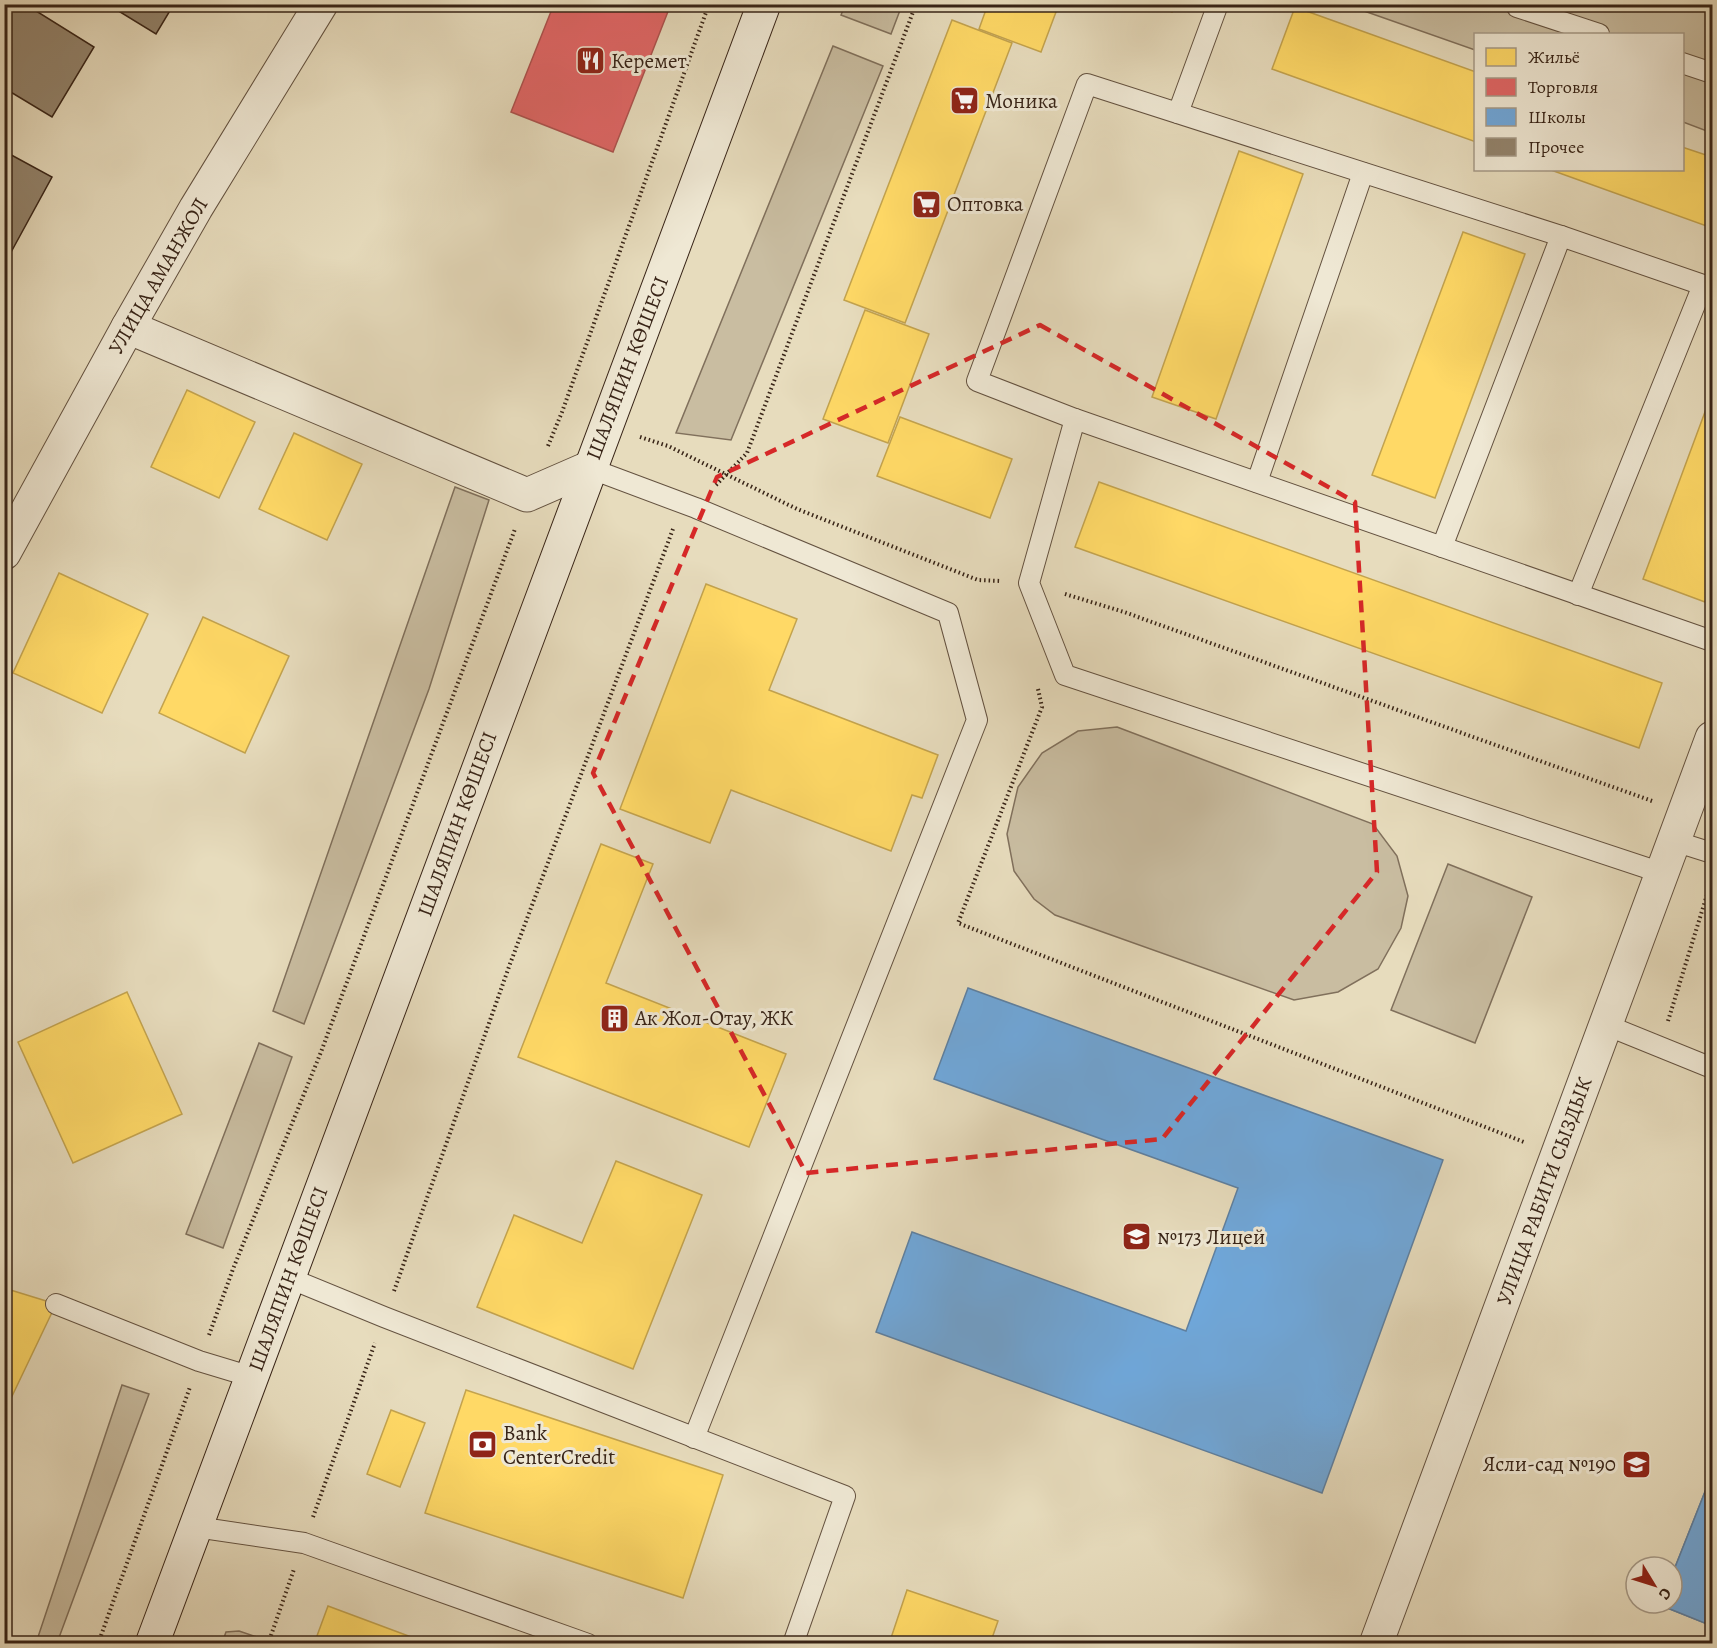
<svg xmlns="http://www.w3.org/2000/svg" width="1717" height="1648" font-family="Alegreya,serif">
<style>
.green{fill:#c9bda1;stroke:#80705c;stroke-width:1.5}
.homes{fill:#ffd966;stroke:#c3a34e;stroke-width:1.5}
.shops{fill:#e06666;stroke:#ae524e;stroke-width:1.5}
.schools{fill:#6fa8dc;stroke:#5e80a1;stroke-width:1.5}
.building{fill:#93846d;stroke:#382417;stroke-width:1.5}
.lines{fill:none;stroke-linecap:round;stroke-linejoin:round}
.lane-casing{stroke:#645240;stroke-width:22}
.street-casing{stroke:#645240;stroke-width:35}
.secondary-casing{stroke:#382417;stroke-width:35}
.path{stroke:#382417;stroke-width:4;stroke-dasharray:1.5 3;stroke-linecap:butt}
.lane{stroke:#efe8d4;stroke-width:20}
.street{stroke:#efe8d4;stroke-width:33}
.secondary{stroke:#efe8d4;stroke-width:33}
.marked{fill:none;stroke:#d62828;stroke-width:4.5;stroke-dasharray:12 8;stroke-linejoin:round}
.labels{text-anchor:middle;stroke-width:6;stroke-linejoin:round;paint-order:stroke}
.poi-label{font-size:21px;fill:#382417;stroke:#efe8d4;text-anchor:start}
.street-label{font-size:21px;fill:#382417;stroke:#efe8d4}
</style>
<rect width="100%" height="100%" fill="#e7dcbd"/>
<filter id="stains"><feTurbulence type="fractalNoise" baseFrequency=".00333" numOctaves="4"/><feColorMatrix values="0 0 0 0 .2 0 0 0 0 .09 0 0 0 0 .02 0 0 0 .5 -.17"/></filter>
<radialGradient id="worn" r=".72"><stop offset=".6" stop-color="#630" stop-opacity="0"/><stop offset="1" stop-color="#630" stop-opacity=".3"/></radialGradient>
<g class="green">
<polygon points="845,5 845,4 902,5 891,34 841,15"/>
<polygon points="1347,5 1712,5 1712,133 1683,122 1682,34 1476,34 1475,50"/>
<polygon points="833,46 883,66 731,440 676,433"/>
<polygon points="455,487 489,500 429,689 304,1024 273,1011"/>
<polygon points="1117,727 1373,824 1397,856 1408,896 1401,928 1378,969 1338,992 1294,1000 1055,915 1034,899 1014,871 1007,834 1018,787 1042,753 1078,731"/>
<polygon points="1448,864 1532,897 1475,1043 1391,1010"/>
<polygon points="259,1043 292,1057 223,1248 186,1234"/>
<polygon points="122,1385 149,1394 57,1643 36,1643"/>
<polygon points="239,1631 257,1637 255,1643 222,1643 226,1632"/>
</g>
<g class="homes">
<polygon points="988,4 1059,4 1041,52 979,29"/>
<polygon points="1152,4 1175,4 1172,12"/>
<polygon points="1295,7 1476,72 1476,142 1272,69"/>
<polygon points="952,20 1012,43 905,323 844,300"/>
<polygon points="1682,147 1712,157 1712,228 1551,170 1682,170"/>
<polygon points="1239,151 1303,174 1216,419 1152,397"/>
<polygon points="1463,232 1525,254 1435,498 1372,475"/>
<polygon points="865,310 929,334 888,443 823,419"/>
<polygon points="187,390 255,422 219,498 151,467"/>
<polygon points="1712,393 1712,582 1705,602 1643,579"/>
<polygon points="900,417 1012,459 990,518 877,476"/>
<polygon points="294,433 362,464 327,540 259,509"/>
<polygon points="1099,482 1662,683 1639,748 1075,547"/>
<polygon points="59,573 148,614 102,713 13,673"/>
<polygon points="706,584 797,619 769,690 938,755 922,798 912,795 891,851 731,790 710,843 620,809"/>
<polygon points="203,617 289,656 245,753 159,713"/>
<polygon points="601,844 653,864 606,983 786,1054 749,1147 518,1057"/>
<polygon points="127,992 182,1114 73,1163 18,1042"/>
<polygon points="616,1161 702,1195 633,1369 477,1307 514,1215 582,1243"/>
<polygon points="4,1288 56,1304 4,1413"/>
<polygon points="466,1390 723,1475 683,1598 425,1513"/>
<polygon points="391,1410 425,1423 400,1487 367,1474"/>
<polygon points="907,1590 998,1621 990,1644 889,1644"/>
<polygon points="328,1606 430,1644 314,1644"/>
</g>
<polygon class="shops" points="554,4 657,4 669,9 613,152 511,112"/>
<g class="schools">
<polygon points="968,988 1443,1160 1322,1493 876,1332 912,1232 1186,1331 1238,1188 934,1079"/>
<polygon points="1712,1474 1712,1626 1660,1605 1661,1603 1672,1603 1672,1575"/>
<polygon points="1712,1474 1712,1626 1660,1605 1661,1603 1672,1603 1672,1575"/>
</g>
<g class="building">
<polygon points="4,4 25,4 94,47 52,117 4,88"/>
<polygon points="107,4 174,4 156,34"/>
<polygon points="4,151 52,177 10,254 4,251"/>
</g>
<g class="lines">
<defs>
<g id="lane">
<polyline points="1517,7 1599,34"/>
<polyline points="1682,63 1712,73"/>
<polyline points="1178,113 1218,4"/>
<polyline points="1075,419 977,381 1087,84 1561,236"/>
<polyline points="589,468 696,508 948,613 977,720 694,1438"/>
<polyline points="1257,482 1363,173"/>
<polyline points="1442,547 1561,236 1703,285 1578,595"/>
<polyline points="1674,841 1712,853"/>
<polyline points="1662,873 1065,675 1029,583 1075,419 1712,641"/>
<polyline points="1606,1025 1712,1068"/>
<polyline points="289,1278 384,1317 845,1496 793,1644"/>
<polyline points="56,1304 199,1361 252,1377"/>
<polyline points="196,1527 304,1543 588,1644"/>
</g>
<g id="street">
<polyline points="128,327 527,495 589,468"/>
<polyline points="4,553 128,327 196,208 321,4"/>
<polyline points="1376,1644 1712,738"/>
</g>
<polyline id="secondary" points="152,1644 764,4"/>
</defs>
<use href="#lane" class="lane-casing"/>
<use href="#street" class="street-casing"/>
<use href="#secondary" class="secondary-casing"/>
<g class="path">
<polyline points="640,437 668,446 797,509 978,580 1002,581"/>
<polyline points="548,446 562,412 709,4"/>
<polyline points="716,485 747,453 916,4"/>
<polyline points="1065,594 1124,612 1652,801"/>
<polyline points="1038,689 1042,707 958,923 1524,1142"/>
<polyline points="1668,1021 1711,882"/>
<polyline points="394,1291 510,964 673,529"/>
<polyline points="209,1335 233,1269 321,1052 515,529"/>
<polyline points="313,1517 375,1343"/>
<polyline points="98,1644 190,1387"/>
<polyline points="268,1644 294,1569"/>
</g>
<use href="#lane" class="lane"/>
<use href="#street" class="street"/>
<use href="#secondary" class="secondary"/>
</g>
<path class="marked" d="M1040,325l315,177 22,370 -215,267 -356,34 -213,-400 124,-296z"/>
<defs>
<symbol id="restaurant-square" viewBox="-11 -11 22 22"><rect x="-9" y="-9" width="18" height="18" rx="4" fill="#8f2418" stroke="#efe8d4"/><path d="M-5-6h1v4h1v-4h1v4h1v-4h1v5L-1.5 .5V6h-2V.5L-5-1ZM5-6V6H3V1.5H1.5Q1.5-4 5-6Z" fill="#fff"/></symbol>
<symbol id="supermarket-square" viewBox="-11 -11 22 22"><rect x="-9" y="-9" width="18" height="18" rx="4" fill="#8f2418" stroke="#efe8d4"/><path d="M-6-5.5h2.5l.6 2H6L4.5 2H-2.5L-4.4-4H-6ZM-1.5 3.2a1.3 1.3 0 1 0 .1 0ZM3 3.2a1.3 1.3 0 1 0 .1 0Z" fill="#fff"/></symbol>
<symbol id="building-square" viewBox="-11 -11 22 22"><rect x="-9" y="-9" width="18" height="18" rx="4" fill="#8f2418" stroke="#efe8d4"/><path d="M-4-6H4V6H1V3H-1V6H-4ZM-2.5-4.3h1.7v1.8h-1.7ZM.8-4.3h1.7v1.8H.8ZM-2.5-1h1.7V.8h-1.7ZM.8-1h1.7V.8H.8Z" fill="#fff"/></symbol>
<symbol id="school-square" viewBox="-11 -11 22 22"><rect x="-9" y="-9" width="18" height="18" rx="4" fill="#8f2418" stroke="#efe8d4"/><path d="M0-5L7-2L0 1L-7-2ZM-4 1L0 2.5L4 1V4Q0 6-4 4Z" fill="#fff"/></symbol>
<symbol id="bank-square" viewBox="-11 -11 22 22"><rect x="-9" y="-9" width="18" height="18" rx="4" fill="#8f2418" stroke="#efe8d4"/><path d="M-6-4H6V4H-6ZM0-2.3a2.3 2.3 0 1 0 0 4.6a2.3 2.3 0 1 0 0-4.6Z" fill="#fff"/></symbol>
</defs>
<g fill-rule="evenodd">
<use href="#restaurant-square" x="574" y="44" width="33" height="33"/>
<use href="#supermarket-square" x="948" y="84" width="33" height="33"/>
<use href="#supermarket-square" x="910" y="188" width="33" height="33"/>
<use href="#building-square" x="598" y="1002" width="33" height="33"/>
<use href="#school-square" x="1120" y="1220" width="33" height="33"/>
<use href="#bank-square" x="466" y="1428" width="33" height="33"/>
<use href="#school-square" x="1620" y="1448" width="33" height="33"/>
</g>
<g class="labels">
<g class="poi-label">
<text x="611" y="68">Керемет</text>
<text x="985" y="108">Моника</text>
<text x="947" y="211">Оптовка</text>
<text x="635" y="1025">Ак Жол-Отау, ЖК</text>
<text x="1157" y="1244">№173 Лицей</text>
<text x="503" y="1440">Bank<tspan x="503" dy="24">CenterCredit</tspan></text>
<text x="1616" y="1471" text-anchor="end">Ясли-сад №190</text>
</g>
<g class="street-label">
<text transform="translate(158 276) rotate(-60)" y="7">УЛИЦА АМАНЖОЛ</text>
<text transform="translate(627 368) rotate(-69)" y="7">ШАЛЯПИН КӨШЕСІ</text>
<text transform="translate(457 824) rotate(-70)" y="7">ШАЛЯПИН КӨШЕСІ</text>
<text transform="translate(1544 1191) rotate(-70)" y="7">УЛИЦА РАБИГИ СЫЗДЫК</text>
<text transform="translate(288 1279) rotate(-70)" y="7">ШАЛЯПИН КӨШЕСІ</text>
</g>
</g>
<rect width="1717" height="1648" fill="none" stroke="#e7dcbd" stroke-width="24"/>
<rect x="6" y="6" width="1705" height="1636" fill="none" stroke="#382417" stroke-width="3"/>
<rect x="12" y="12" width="1693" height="1624" fill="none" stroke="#382417" stroke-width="1.5"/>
<rect x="1474" y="33" width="210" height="138" fill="#efe8d4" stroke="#a69a88" stroke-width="1.5"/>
<rect x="1486" y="48" width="30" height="18" fill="#ffd966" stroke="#a69a88" stroke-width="1.5"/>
<text x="1528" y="63" font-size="18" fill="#382417">Жильё</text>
<rect x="1486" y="78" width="30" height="18" fill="#e06666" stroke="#a69a88" stroke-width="1.5"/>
<text x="1528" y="93" font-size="18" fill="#382417">Торговля</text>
<rect x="1486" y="108" width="30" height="18" fill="#6fa8dc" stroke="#a69a88" stroke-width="1.5"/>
<text x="1528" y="123" font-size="18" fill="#382417">Школы</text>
<rect x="1486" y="138" width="30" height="18" fill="#93846d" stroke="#a69a88" stroke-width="1.5"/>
<text x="1528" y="153" font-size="18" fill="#382417">Прочее</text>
<g transform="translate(1654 1585) rotate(128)"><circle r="28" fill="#efe8d4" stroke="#a69a88" stroke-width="1.5"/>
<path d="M0-4.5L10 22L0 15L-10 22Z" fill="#8f2418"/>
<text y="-9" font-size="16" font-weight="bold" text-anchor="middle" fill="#382417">С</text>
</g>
<rect width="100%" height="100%" filter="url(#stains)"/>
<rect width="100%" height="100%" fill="url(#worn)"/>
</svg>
